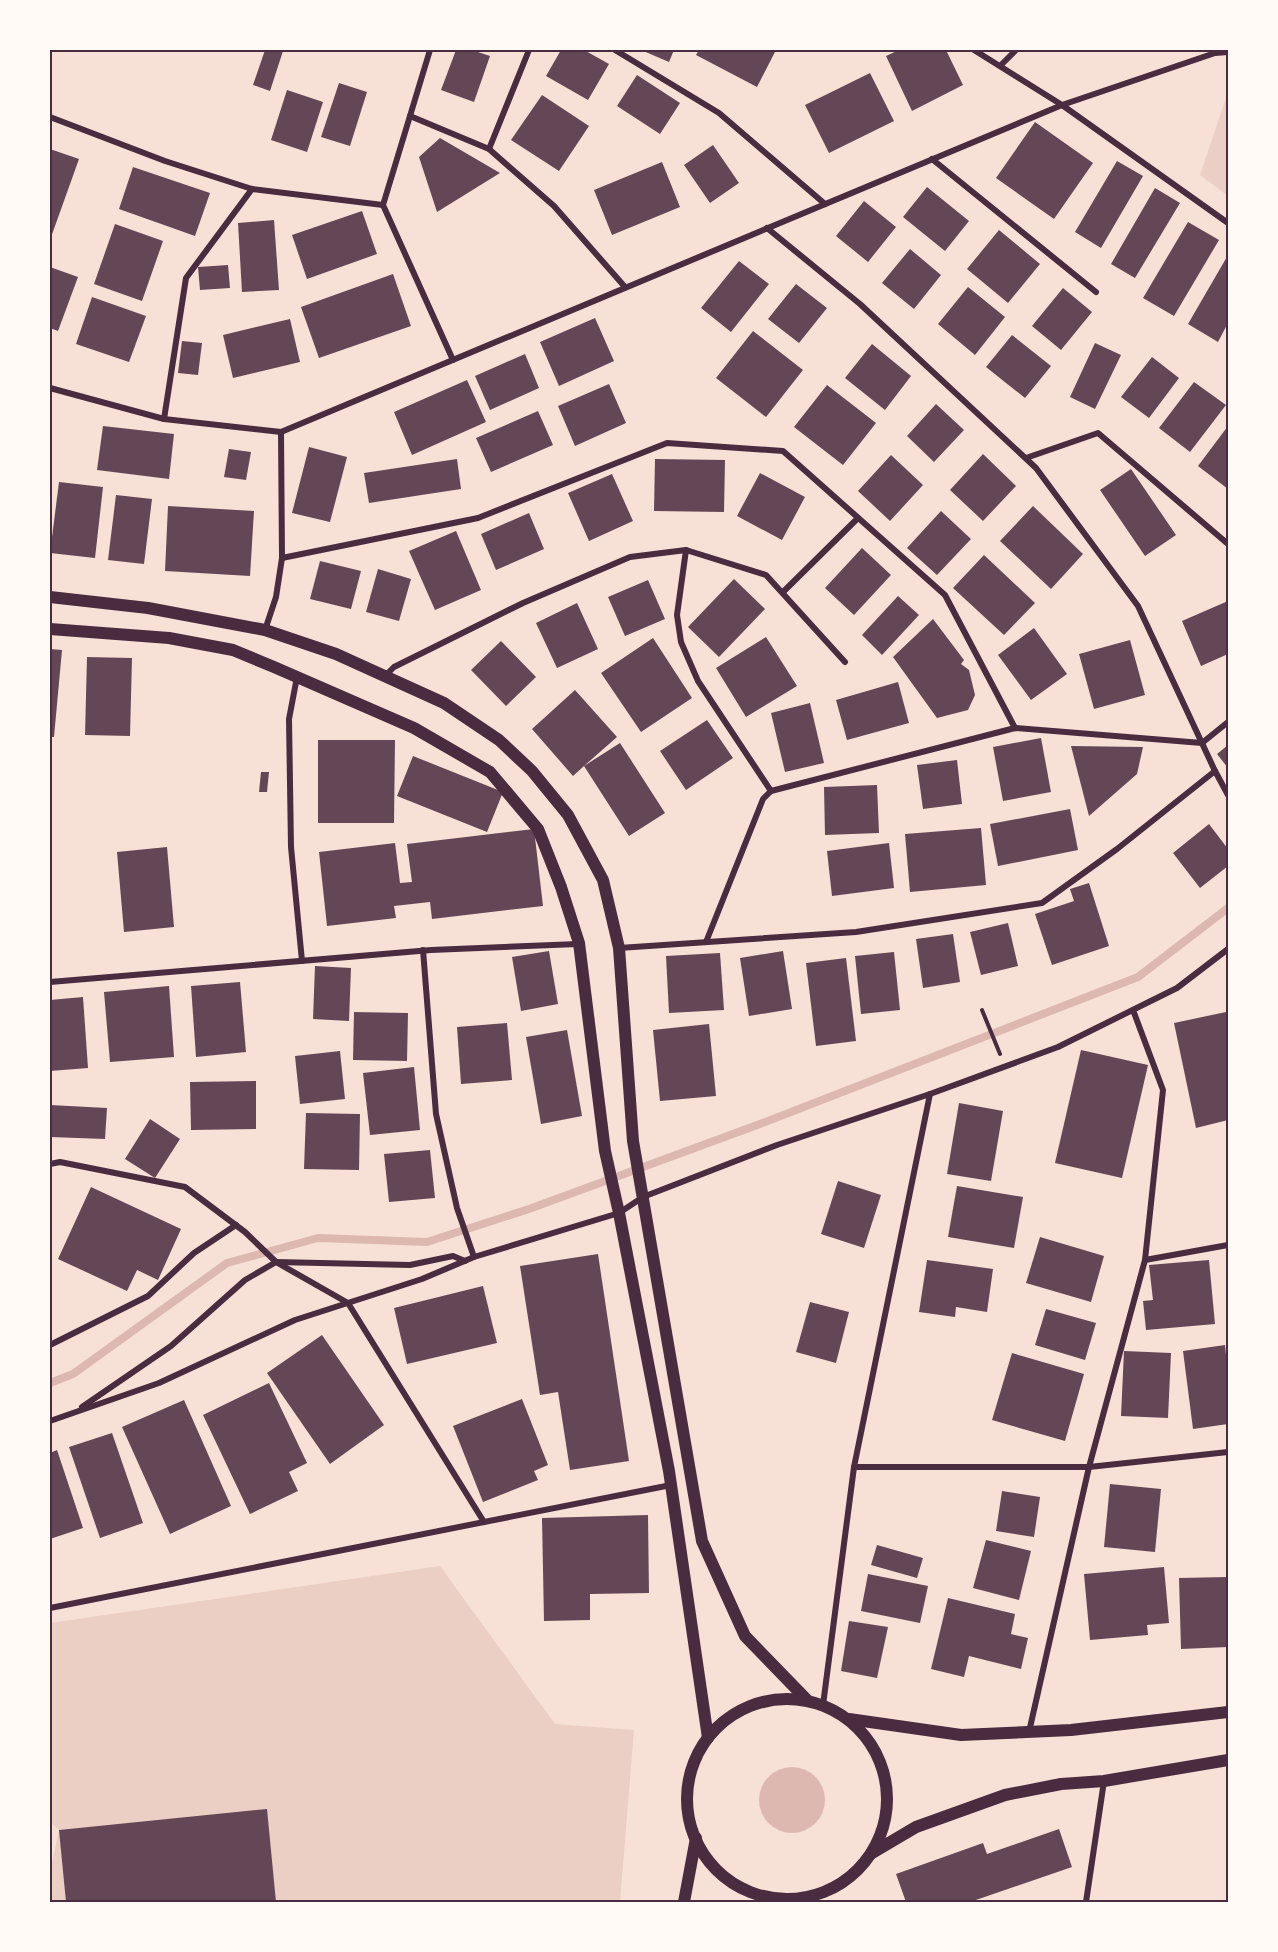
<svg xmlns="http://www.w3.org/2000/svg" width="1278" height="1952" font-family="'Sofia Sans Condensed',sans-serif">
<style>
.green{fill:#ebcfc5}
.water{fill:#dcb8b0}
.lines{fill:none;stroke-linecap:round;stroke-linejoin:round}
.stream{stroke:#dcb8b0;stroke-width:8}
.building{fill:#644757}
.path{stroke:#4a2c40;stroke-width:4}
.minor{stroke:#4a2c40;stroke-width:6}
.secondary{stroke:#4a2c40;stroke-width:12}
.neatline{fill:none;stroke:#4a2c40;stroke-width:2}
</style>
<rect width="100%" height="100%" fill="#f7e1d7"/>
<g class="green">
<polygon points="1228,92 1228,196 1200,175"/>
<polygon points="440,1566 555,1724 634,1730 620,1902 50,1902 50,1872 59,1830 50,1822 50,1623"/>
</g>
<circle class="water" cx="792" cy="1800" r="33"/>
<g class="lines">
<polyline class="stream" points="50,1383 73,1374 227,1263 318,1238 427,1242 529,1209 760,1124 1138,977 1228,908"/>
</g>
<g class="building">
<polygon points="265,50 283,51 270,91 253,85"/>
<polygon points="456,50 472,50 490,56 474,102 441,90"/>
<polygon points="561,50 584,50 609,64 588,100 546,76"/>
<polygon points="641,50 674,50 669,62"/>
<polygon points="699,50 776,50 757,87 696,55"/>
<polygon points="899,50 946,50 963,85 912,111 886,56"/>
<polygon points="870,73 894,121 829,153 805,105"/>
<polygon points="637,75 680,103 660,134 617,106"/>
<polygon points="339,83 367,92 350,146 321,137"/>
<polygon points="287,90 323,102 307,152 271,140"/>
<polygon points="542,95 589,126 559,171 511,140"/>
<polygon points="1035,122 1093,163 1054,219 996,178"/>
<polygon points="440,138 500,173 437,212 419,157"/>
<polygon points="713,145 739,183 710,203 684,165"/>
<polygon points="50,149 79,159 50,240"/>
<polygon points="1117,161 1143,176 1101,248 1075,232"/>
<polygon points="662,162 680,207 612,235 594,190"/>
<polygon points="133,167 210,193 195,236 119,209"/>
<polygon points="927,187 969,221 945,251 903,217"/>
<polygon points="1155,188 1180,203 1135,278 1111,264"/>
<polygon points="864,201 896,227 868,262 836,236"/>
<polygon points="362,211 377,254 307,279 292,235"/>
<polygon points="274,220 279,290 242,292 238,223"/>
<polygon points="1188,222 1219,240 1174,316 1143,298"/>
<polygon points="115,224 163,241 142,301 94,284"/>
<polygon points="999,230 1040,264 1008,303 967,269"/>
<polygon points="910,249 941,275 914,309 882,283"/>
<polygon points="1228,255 1228,323 1218,342 1188,324"/>
<polygon points="739,261 769,284 731,332 701,308"/>
<polygon points="228,265 230,288 200,290 198,267"/>
<polygon points="50,267 78,277 58,331 50,328"/>
<polygon points="393,274 411,326 319,358 301,307"/>
<polygon points="796,284 827,308 799,343 768,319"/>
<polygon points="968,287 1005,317 975,355 938,324"/>
<polygon points="1063,288 1092,312 1061,350 1032,326"/>
<polygon points="92,297 146,316 129,362 76,344"/>
<polygon points="595,318 614,361 559,386 540,342"/>
<polygon points="290,319 300,362 233,378 223,335"/>
<polygon points="753,331 803,370 766,417 716,378"/>
<polygon points="1012,335 1051,366 1025,398 986,367"/>
<polygon points="182,341 202,343 198,375 178,373"/>
<polygon points="1095,343 1121,355 1095,409 1070,397"/>
<polygon points="872,344 911,376 885,410 845,378"/>
<polygon points="525,354 539,388 490,410 475,376"/>
<polygon points="1152,357 1179,378 1149,418 1121,397"/>
<polygon points="467,380 486,422 412,455 394,412"/>
<polygon points="1194,382 1226,405 1190,452 1159,428"/>
<polygon points="609,384 626,423 575,446 558,406"/>
<polygon points="827,385 876,423 843,465 794,427"/>
<polygon points="936,404 964,430 934,462 907,436"/>
<polygon points="538,411 553,445 491,472 476,438"/>
<polygon points="103,426 174,434 169,479 97,470"/>
<polygon points="1228,426 1228,489 1198,466"/>
<polygon points="309,447 347,457 330,522 292,513"/>
<polygon points="229,449 251,452 246,480 224,477"/>
<polygon points="983,454 1016,486 983,521 950,490"/>
<polygon points="891,455 923,485 890,521 858,491"/>
<polygon points="457,459 461,489 369,503 364,473"/>
<polygon points="655,459 725,460 724,512 654,511"/>
<polygon points="1131,469 1176,535 1145,556 1100,490"/>
<polygon points="760,473 805,497 782,540 737,516"/>
<polygon points="612,474 633,521 589,541 568,493"/>
<polygon points="59,482 103,487 95,558 50,553"/>
<polygon points="116,495 152,499 144,564 108,560"/>
<polygon points="168,506 254,511 250,576 165,571"/>
<polygon points="1033,506 1083,554 1051,589 1000,541"/>
<polygon points="941,511 971,539 937,575 907,548"/>
<polygon points="529,513 544,549 496,570 481,534"/>
<polygon points="456,531 481,590 435,610 409,551"/>
<polygon points="862,548 891,575 854,615 825,588"/>
<polygon points="984,555 1035,603 1004,635 953,588"/>
<polygon points="320,561 361,571 351,609 310,599"/>
<polygon points="378,569 411,579 399,621 366,612"/>
<polygon points="734,579 765,609 719,657 688,627"/>
<polygon points="648,580 665,619 625,636 608,597"/>
<polygon points="898,596 919,615 882,655 862,635"/>
<polygon points="1228,601 1228,654 1201,666 1182,621"/>
<polygon points="577,603 598,649 557,668 536,623"/>
<polygon points="933,619 964,660 961,664 969,670 975,695 968,710 937,718 893,657"/>
<polygon points="1034,628 1067,674 1031,700 998,655"/>
<polygon points="766,637 797,686 746,717 716,668"/>
<polygon points="653,638 692,698 641,732 601,673"/>
<polygon points="1130,640 1145,695 1094,709 1079,654"/>
<polygon points="501,641 536,677 506,706 471,670"/>
<polygon points="50,649 62,650 54,737 50,737"/>
<polygon points="87,657 132,658 130,736 85,735"/>
<polygon points="898,682 909,723 847,740 836,700"/>
<polygon points="575,690 617,737 584,766 620,743 665,813 629,836 584,766 573,776 532,729"/>
<polygon points="810,703 824,763 785,772 771,713"/>
<polygon points="707,720 733,758 686,790 660,751"/>
<polygon points="1041,738 1051,792 1003,801 993,747"/>
<polygon points="318,740 395,740 394,823 318,823"/>
<polygon points="1228,745 1228,768 1217,754"/>
<polygon points="1071,746 1143,747 1137,774 1089,816"/>
<polygon points="413,756 503,792 487,832 397,796"/>
<polygon points="957,760 962,804 923,809 917,765"/>
<polygon points="261,772 269,772 267,792 259,792"/>
<polygon points="877,785 879,833 825,835 824,787"/>
<polygon points="1070,809 1078,850 998,866 990,824"/>
<polygon points="1209,824 1228,849 1228,866 1200,888 1173,853"/>
<polygon points="981,828 986,885 910,892 905,834"/>
<polygon points="534,829 543,906 432,919 430,902 394,906 396,918 327,926 319,852 395,843 400,883 412,882 407,844"/>
<polygon points="889,843 894,888 832,896 827,851"/>
<polygon points="167,847 174,927 124,932 117,852"/>
<polygon points="1089,883 1109,946 1052,965 1035,914 1074,901 1070,889"/>
<polygon points="1008,923 1018,966 981,975 970,932"/>
<polygon points="953,934 960,982 923,988 916,939"/>
<polygon points="549,951 558,1004 521,1011 512,957"/>
<polygon points="783,951 792,1009 749,1016 740,958"/>
<polygon points="894,952 900,1010 861,1014 855,956"/>
<polygon points="720,953 724,1010 669,1013 666,956"/>
<polygon points="846,958 856,1041 816,1046 806,963"/>
<polygon points="315,966 351,968 349,1021 313,1019"/>
<polygon points="240,982 246,1052 196,1057 191,986"/>
<polygon points="169,986 174,1057 110,1062 104,992"/>
<polygon points="83,997 88,1068 50,1071 50,1000"/>
<polygon points="354,1012 408,1013 407,1061 353,1060"/>
<polygon points="1226,1012 1228,1024 1228,1120 1196,1128 1174,1023"/>
<polygon points="507,1023 512,1080 461,1084 457,1027"/>
<polygon points="709,1024 716,1096 660,1101 653,1030"/>
<polygon points="567,1030 582,1116 541,1124 526,1037"/>
<polygon points="1081,1050 1148,1065 1122,1178 1055,1163"/>
<polygon points="340,1051 345,1099 300,1104 295,1056"/>
<polygon points="414,1067 420,1130 370,1135 363,1073"/>
<polygon points="256,1081 256,1129 191,1130 190,1082"/>
<polygon points="959,1103 1003,1111 991,1181 947,1174"/>
<polygon points="50,1105 107,1108 105,1139 50,1137"/>
<polygon points="306,1113 360,1114 359,1170 304,1169"/>
<polygon points="150,1119 180,1139 155,1178 125,1159"/>
<polygon points="430,1150 435,1198 389,1202 384,1154"/>
<polygon points="838,1181 881,1195 864,1248 821,1234"/>
<polygon points="957,1186 1023,1197 1014,1248 948,1237"/>
<polygon points="91,1187 181,1229 158,1280 137,1270 127,1291 58,1259"/>
<polygon points="1040,1237 1104,1256 1091,1302 1026,1283"/>
<polygon points="598,1254 629,1461 570,1470 558,1392 540,1395 520,1266"/>
<polygon points="927,1260 993,1269 987,1312 956,1307 955,1317 919,1312"/>
<polygon points="1209,1260 1215,1324 1146,1330 1143,1301 1153,1300 1149,1265"/>
<polygon points="483,1286 497,1343 407,1364 394,1308"/>
<polygon points="810,1302 849,1312 836,1363 796,1352"/>
<polygon points="1046,1309 1096,1323 1085,1360 1035,1345"/>
<polygon points="322,1335 384,1425 330,1464 267,1373"/>
<polygon points="1225,1345 1228,1374 1228,1424 1193,1429 1183,1351"/>
<polygon points="1124,1351 1171,1353 1168,1418 1121,1416"/>
<polygon points="1012,1353 1084,1374 1065,1441 992,1420"/>
<polygon points="269,1383 307,1463 289,1472 298,1491 250,1514 203,1415"/>
<polygon points="522,1399 548,1465 534,1471 538,1480 483,1502 453,1426"/>
<polygon points="184,1400 231,1506 170,1534 122,1427"/>
<polygon points="112,1433 143,1523 100,1538 69,1447"/>
<polygon points="57,1450 83,1528 50,1539 50,1453"/>
<polygon points="1110,1484 1161,1489 1155,1552 1104,1547"/>
<polygon points="1002,1491 1040,1497 1034,1537 996,1531"/>
<polygon points="648,1515 649,1593 590,1594 590,1620 544,1621 542,1518"/>
<polygon points="986,1540 1031,1551 1019,1600 973,1588"/>
<polygon points="877,1545 923,1558 917,1578 871,1565"/>
<polygon points="1164,1567 1169,1623 1147,1625 1148,1635 1090,1640 1084,1574"/>
<polygon points="868,1574 928,1586 920,1623 861,1611"/>
<polygon points="1228,1577 1228,1647 1181,1649 1179,1578"/>
<polygon points="948,1598 1015,1614 1011,1634 1028,1638 1021,1669 969,1656 964,1677 931,1669"/>
<polygon points="849,1621 888,1627 877,1678 841,1671"/>
<polygon points="267,1809 276,1902 66,1902 59,1830"/>
<polygon points="1059,1829 1072,1867 970,1902 906,1902 896,1874 983,1843 987,1854"/>
</g>
<g class="lines">
<polyline class="path" points="982,1010 1000,1054"/>
<g class="minor">
<polyline points="430,50 383,205 453,360"/>
<polyline points="615,50 719,113 825,204"/>
<polyline points="974,50 1062,105 1228,223"/>
<polyline points="1001,65 1016,50"/>
<polyline points="410,116 489,149 554,206 625,287"/>
<polyline points="50,117 165,161 252,189 383,205"/>
<polyline points="489,149 529,50"/>
<polyline points="932,159 1096,292"/>
<polyline points="767,228 860,304 1036,468 1138,606 1215,771 1228,795"/>
<polyline points="50,388 164,419 281,432 1062,105 1215,53 1228,52"/>
<polyline points="164,419 186,278 252,189"/>
<polyline points="1026,458 1098,433 1228,544"/>
<polyline points="686,550 677,615 681,642 698,681 771,791"/>
<polyline points="282,558 478,518 667,443 783,451 945,595 1015,728"/>
<polyline points="783,592 858,518"/>
<polyline points="265,630 276,597 282,558 281,432"/>
<polyline points="385,676 394,667 523,603 630,557 686,550 766,575 845,662"/>
<polyline points="297,677 289,719 291,847 302,961"/>
<polyline points="706,942 763,799 771,791 1015,728 1202,743 1228,722"/>
<polyline points="619,948 856,932 1042,903 1117,849 1215,771"/>
<polyline points="423,950 436,1114 457,1208 474,1257"/>
<polyline points="50,982 431,950 578,944"/>
<polyline points="50,1164 60,1162 185,1187 245,1232 276,1262 348,1303 484,1522"/>
<polyline points="1145,1260 1228,1245"/>
<polyline points="50,1345 148,1296 194,1253 236,1225"/>
<polyline points="82,1407 171,1346 245,1280 276,1262 410,1265 453,1256 465,1261"/>
<polyline points="50,1421 159,1383 295,1320 422,1279 474,1257 619,1213 643,1197 777,1145 930,1094 1058,1047 1177,988 1228,949"/>
<polyline points="854,1467 1089,1467 1228,1452"/>
<polyline points="50,1608 671,1485"/>
<polyline points="823,1705 854,1467 930,1094"/>
<polyline points="1029,1732 1089,1467 1145,1260 1163,1090 1133,1010"/>
<polyline points="1086,1902 1104,1781"/>
</g>
<g class="secondary">
<polyline points="50,597 148,608 265,630 336,654 444,703 499,740 532,771 568,815 603,880 619,948 633,1141 702,1541 745,1636 808,1701"/>
<polyline points="50,629 169,638 233,650 274,667 414,728 490,772 538,829 561,887 579,943 605,1151 619,1213 669,1471 708,1738"/>
<circle cx="787" cy="1799" r="100"/>
<polyline points="849,1719 961,1735 1071,1730 1228,1712"/>
<polyline points="872,1853 916,1827 1005,1795 1061,1784 1104,1781 1228,1760"/>
<polyline points="684,1902 696,1838"/>
</g>
</g>
<rect width="1278" height="1952" fill="none" stroke="#fffaf5" stroke-width="102"/>
<rect x="51" y="51" width="1176" height="1850" class="neatline"/>
</svg>
